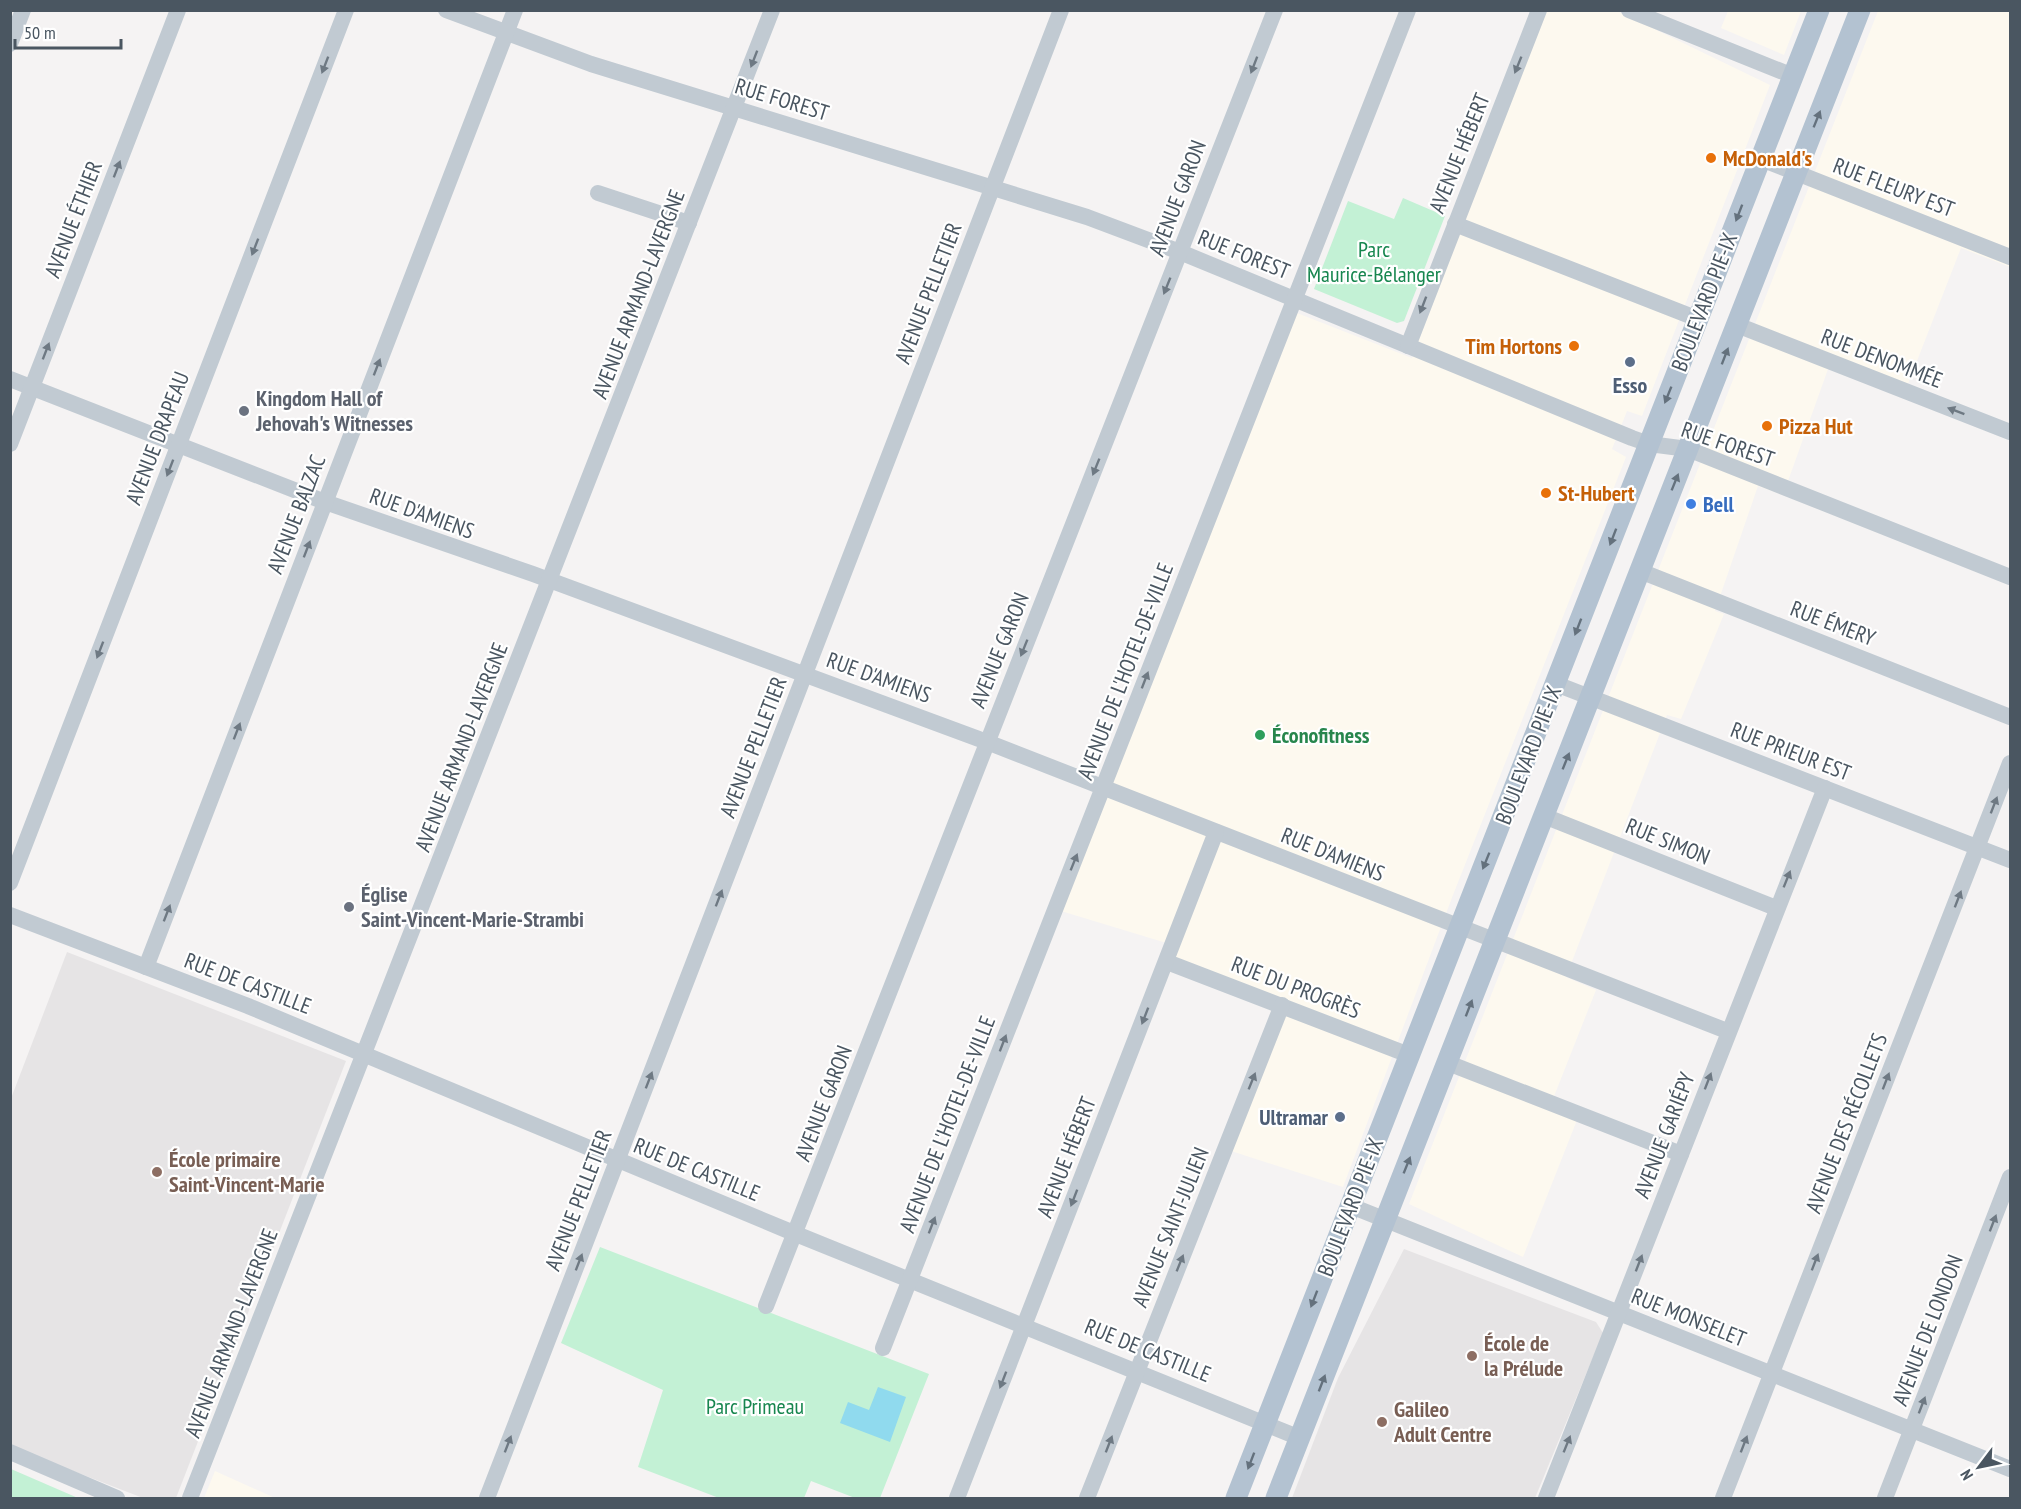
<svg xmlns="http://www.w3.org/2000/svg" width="2021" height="1509" font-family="'PT Sans Narrow',sans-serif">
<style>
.commercial{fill:#fdf9ef}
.education{fill:#e6e4e5}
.green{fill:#c3f1d5}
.water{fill:#90daee}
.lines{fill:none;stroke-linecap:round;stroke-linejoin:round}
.minor{stroke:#c1cad2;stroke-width:16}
.major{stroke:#b3c2d1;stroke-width:21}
.oneway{fill:#6e7983}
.oneway2{fill:#64717d}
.food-dot{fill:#e8710a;stroke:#fff;stroke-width:2}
.service-dot{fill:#5c6f8a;stroke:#fff;stroke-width:2}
.worship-dot{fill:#6b7280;stroke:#fff;stroke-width:2}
.shop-dot{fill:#3f7fe0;stroke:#fff;stroke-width:2}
.leisure-dot{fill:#2e9e5b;stroke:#fff;stroke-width:2}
.education-dot{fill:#8d6e63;stroke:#fff;stroke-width:2}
.labels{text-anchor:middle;stroke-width:4.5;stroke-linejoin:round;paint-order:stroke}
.street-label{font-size:22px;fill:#4a5661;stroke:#fff}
.food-label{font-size:22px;font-weight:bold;fill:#c56008;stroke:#fff;text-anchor:start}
.park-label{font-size:22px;fill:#17864f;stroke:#fff}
.service-label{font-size:22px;font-weight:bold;fill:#4e5e75;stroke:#fff}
.worship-label{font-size:22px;font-weight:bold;fill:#5b616d;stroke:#fff;text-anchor:start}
.shop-label{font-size:22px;font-weight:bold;fill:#366cbe;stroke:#fff;text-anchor:start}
.leisure-label{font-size:22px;font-weight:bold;fill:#27864d;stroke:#fff;text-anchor:start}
.education-label{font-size:22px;font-weight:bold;fill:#785e54;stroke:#fff;text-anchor:start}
</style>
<rect width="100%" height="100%" fill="#f5f3f3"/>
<g class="commercial">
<polygon points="1545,11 1617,11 1770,85 1642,416 1627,411 1612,449 1626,457 1453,895 1343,1187 1225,1149 1282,1005 1167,962 1173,945 1061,911 1297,313 1412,358"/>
<polygon points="1728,11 1728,10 1801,11 1784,55 1721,28"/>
<polygon points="1878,11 2010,11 2010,267 1961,248 1908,384 1832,358 1783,495 1758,486 1715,611 1724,614 1681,719 1667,715 1566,977 1596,990 1549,1109 1577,1120 1523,1257 1409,1204"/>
<polygon points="215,1471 275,1498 204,1498"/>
</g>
<g class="education">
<polygon points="67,952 346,1061 176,1498 143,1498 11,1447 10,1101"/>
<polygon points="1404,1249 1596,1322 1603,1333 1535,1498 1292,1498 1338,1378"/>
</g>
<g class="green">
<polygon points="1403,198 1445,216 1404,321 1397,323 1314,289 1348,201 1394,219"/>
<polygon points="600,1247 929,1374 880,1498 855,1498 811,1481 804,1498 719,1498 638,1467 663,1390 561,1343"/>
<polygon points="10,1469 11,1469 78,1498 11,1498"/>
</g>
<polygon class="water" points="878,1387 906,1397 890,1442 840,1423 848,1402 869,1410"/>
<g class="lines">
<g class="minor">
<polyline points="446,10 591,64 1087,217 1180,252 1632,438 1649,444 1688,449 2010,577"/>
<polyline points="1629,10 1793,76"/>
<polyline points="10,44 23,10"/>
<polyline points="1761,159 2010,257"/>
<polyline points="598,193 689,223"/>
<polyline points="1455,224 1698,319"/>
<polyline points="1737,325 2010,432"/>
<polyline points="1408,346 1539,10"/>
<polyline points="10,379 325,502 533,574 987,742 1727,1031"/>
<polyline points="10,444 178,10"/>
<polyline points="1640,571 2010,717"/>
<polyline points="1556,684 2010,860"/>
<polyline points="1544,816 1776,908"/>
<polyline points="10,883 346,10"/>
<polyline points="10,915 248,1006 796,1234 1300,1438"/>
<polyline points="1167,962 1409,1055"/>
<polyline points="146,967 515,10"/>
<polyline points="1448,1063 1681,1154"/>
<polyline points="1351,1206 2010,1469"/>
<polyline points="766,1306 1275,10"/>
<polyline points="883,1348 1408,10"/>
<polyline points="10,1452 117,1498"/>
<polyline points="190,1498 772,10"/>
<polyline points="487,1498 1061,10"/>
<polyline points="957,1498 1216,832"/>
<polyline points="1087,1498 1282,1005"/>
<polyline points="1546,1498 1825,788"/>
<polyline points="1723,1498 2010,763"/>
<polyline points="1885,1498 2010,1177"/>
</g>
<g class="major">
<polyline points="1236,1498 1819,10"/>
<polyline points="1276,1498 1860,10"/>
</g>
</g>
<defs><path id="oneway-solid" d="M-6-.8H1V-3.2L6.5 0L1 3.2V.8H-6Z" transform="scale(1.5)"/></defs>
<g class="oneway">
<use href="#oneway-solid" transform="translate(754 59) rotate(111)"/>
<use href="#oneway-solid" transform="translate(325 65) rotate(111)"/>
<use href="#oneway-solid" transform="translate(1254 65) rotate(111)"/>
<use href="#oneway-solid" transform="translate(1518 65) rotate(112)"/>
<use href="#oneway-solid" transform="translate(117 169) rotate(-69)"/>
<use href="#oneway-solid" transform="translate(255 247) rotate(111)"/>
<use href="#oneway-solid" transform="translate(1167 286) rotate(112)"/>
<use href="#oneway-solid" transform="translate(1423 305) rotate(111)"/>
<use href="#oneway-solid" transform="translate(46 351) rotate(-69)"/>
<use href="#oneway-solid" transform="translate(377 367) rotate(-69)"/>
<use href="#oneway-solid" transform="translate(1956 411) rotate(-159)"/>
<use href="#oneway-solid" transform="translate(1096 467) rotate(112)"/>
<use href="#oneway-solid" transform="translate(170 468) rotate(111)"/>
<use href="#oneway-solid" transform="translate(307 549) rotate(-69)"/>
<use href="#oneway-solid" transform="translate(1024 648) rotate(112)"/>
<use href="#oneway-solid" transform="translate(100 650) rotate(111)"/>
<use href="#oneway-solid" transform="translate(1145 680) rotate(-69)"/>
<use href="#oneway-solid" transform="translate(237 731) rotate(-69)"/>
<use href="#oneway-solid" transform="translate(1994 805) rotate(-69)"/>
<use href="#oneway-solid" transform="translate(1074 862) rotate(-68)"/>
<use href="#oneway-solid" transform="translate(1787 879) rotate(-68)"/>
<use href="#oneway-solid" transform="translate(719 898) rotate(-69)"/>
<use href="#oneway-solid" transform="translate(1958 899) rotate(-69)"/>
<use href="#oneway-solid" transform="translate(167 913) rotate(-69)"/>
<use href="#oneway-solid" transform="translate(1145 1016) rotate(111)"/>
<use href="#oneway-solid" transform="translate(1003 1043) rotate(-69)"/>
<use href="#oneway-solid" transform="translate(649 1080) rotate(-69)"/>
<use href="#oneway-solid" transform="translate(1252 1081) rotate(-68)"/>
<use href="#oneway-solid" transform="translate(1708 1081) rotate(-69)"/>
<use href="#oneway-solid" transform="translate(1886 1081) rotate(-69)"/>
<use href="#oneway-solid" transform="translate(1074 1198) rotate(111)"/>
<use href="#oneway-solid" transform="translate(1993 1223) rotate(-69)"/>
<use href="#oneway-solid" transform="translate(932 1225) rotate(-69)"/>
<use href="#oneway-solid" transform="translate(579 1262) rotate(-69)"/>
<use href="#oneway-solid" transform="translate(1815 1262) rotate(-69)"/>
<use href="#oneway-solid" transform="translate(1180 1263) rotate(-68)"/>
<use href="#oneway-solid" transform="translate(1639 1263) rotate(-69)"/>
<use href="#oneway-solid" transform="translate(1003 1380) rotate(111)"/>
<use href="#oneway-solid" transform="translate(1922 1405) rotate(-69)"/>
<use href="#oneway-solid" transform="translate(508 1444) rotate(-69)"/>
<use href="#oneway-solid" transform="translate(1109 1444) rotate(-69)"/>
<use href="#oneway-solid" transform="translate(1567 1444) rotate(-68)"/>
<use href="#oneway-solid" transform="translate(1744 1444) rotate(-69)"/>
</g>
<g class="oneway2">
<use href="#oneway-solid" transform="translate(1817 119) rotate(-68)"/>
<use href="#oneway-solid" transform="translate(1739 213) rotate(111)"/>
<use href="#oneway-solid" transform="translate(1725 356) rotate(-69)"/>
<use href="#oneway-solid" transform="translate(1668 395) rotate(112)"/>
<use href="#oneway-solid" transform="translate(1675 482) rotate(-68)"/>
<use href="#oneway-solid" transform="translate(1613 537) rotate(111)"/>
<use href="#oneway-solid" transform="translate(1578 627) rotate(111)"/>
<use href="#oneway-solid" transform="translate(1566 761) rotate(-68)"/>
<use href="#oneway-solid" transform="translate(1486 861) rotate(112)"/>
<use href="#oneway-solid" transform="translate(1469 1008) rotate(-69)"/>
<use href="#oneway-solid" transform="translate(1407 1165) rotate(-68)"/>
<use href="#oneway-solid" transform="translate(1314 1299) rotate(111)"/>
<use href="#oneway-solid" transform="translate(1322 1383) rotate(-69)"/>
<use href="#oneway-solid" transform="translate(1251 1461) rotate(111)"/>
</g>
<g class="food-dot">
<circle cx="1711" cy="158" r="6"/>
<circle cx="1574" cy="346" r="6"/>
<circle cx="1767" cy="426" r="6"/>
<circle cx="1546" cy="493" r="6"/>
</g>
<g class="service-dot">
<circle cx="1630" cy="362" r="6"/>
<circle cx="1340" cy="1117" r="6"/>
</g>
<g class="worship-dot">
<circle cx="244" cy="411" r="6"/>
<circle cx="349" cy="907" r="6"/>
</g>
<circle class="shop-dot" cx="1691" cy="504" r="6"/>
<circle class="leisure-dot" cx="1260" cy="735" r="6"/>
<g class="education-dot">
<circle cx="157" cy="1172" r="6"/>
<circle cx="1472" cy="1356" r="6"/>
<circle cx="1382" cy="1422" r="6"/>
</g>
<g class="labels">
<g class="street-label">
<text transform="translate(782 99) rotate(17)" y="8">RUE FOREST</text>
<text transform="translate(1459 153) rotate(-68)" y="8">AVENUE HÉBERT</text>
<text transform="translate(1894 187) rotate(21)" y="8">RUE FLEURY EST</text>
<text transform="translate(1177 198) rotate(-69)" y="8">AVENUE GARON</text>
<text transform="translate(73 219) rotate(-69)" y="8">AVENUE ÉTHIER</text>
<text transform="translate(1244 254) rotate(22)" y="8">RUE FOREST</text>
<text transform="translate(928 293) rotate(-69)" y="8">AVENUE PELLETIER</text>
<text transform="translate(638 294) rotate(-69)" y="8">AVENUE ARMAND-LAVERGNE</text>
<text transform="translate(1704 302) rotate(-69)" y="8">BOULEVARD PIE-IX</text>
<text transform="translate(1882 358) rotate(21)" y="8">RUE DENOMMÉE</text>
<text transform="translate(157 438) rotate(-69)" y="8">AVENUE DRAPEAU</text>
<text transform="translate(1728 444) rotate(19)" y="8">RUE FOREST</text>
<text transform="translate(422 513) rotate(20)" y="8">RUE D'AMIENS</text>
<text transform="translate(296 514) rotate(-69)" y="8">AVENUE BALZAC</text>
<text transform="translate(1833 623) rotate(21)" y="8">RUE ÉMERY</text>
<text transform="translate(999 650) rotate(-68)" y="8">AVENUE GARON</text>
<text transform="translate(1125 671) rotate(-69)" y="8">AVENUE DE L'HOTEL-DE-VILLE</text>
<text transform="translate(879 677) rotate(20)" y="8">RUE D'AMIENS</text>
<text transform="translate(461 747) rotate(-69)" y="8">AVENUE ARMAND-LAVERGNE</text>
<text transform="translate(753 747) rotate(-69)" y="8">AVENUE PELLETIER</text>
<text transform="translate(1791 751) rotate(21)" y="8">RUE PRIEUR EST</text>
<text transform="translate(1528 755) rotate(-69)" y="8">BOULEVARD PIE-IX</text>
<text transform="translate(1668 841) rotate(22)" y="8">RUE SIMON</text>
<text transform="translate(1333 854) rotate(22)" y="8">RUE D'AMIENS</text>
<text transform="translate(248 983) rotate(21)" y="8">RUE DE CASTILLE</text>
<text transform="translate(1296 987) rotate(21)" y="8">RUE DU PROGRÈS</text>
<text transform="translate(823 1103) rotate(-69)" y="8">AVENUE GARON</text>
<text transform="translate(1846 1123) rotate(-69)" y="8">AVENUE DES RÉCOLLETS</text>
<text transform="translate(947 1124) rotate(-69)" y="8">AVENUE DE L'HOTEL-DE-VILLE</text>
<text transform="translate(1664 1135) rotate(-69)" y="8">AVENUE GARIÉPY</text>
<text transform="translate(1066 1157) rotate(-69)" y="8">AVENUE HÉBERT</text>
<text transform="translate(697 1169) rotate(22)" y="8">RUE DE CASTILLE</text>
<text transform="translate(578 1200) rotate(-69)" y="8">AVENUE PELLETIER</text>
<text transform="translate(1350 1207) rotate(-69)" y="8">BOULEVARD PIE-IX</text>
<text transform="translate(1170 1227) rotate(-68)" y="8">AVENUE SAINT-JULIEN</text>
<text transform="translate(1689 1317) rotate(22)" y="8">RUE MONSELET</text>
<text transform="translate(1927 1330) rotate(-69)" y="8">AVENUE DE LONDON</text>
<text transform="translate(231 1333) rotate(-69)" y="8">AVENUE ARMAND-LAVERGNE</text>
<text transform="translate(1148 1350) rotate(22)" y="8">RUE DE CASTILLE</text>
</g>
<g class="food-label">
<text x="1723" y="166">McDonald's</text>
<text x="1562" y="354" text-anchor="end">Tim Hortons</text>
<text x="1779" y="434">Pizza Hut</text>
<text x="1558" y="501">St-Hubert</text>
</g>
<g class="park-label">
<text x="1374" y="257">Parc<tspan x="1374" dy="25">Maurice-Bélanger</tspan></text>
<text x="755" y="1414">Parc Primeau</text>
</g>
<g class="service-label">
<text x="1630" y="393">Esso</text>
<text x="1328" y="1125" text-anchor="end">Ultramar</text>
</g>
<g class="worship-label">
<text x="256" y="406">Kingdom Hall of<tspan x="256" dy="25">Jehovah's Witnesses</tspan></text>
<text x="361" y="902">Église<tspan x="361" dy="25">Saint-Vincent-Marie-Strambi</tspan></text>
</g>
<g class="shop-label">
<text x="1703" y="512">Bell</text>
</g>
<g class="leisure-label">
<text x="1272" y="743">Éconofitness</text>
</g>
<g class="education-label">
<text x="169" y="1167">École primaire<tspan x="169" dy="25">Saint-Vincent-Marie</tspan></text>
<text x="1484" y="1351">École de<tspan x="1484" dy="25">la Prélude</tspan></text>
<text x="1394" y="1417">Galileo<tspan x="1394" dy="25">Adult Centre</tspan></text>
</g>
</g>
<rect width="2021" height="1509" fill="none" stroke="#4a5661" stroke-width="24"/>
<g transform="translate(1979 1467) rotate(238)" stroke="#ffffff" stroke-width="4.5" paint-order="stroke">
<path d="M0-4.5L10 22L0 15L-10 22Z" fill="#4a5661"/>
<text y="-9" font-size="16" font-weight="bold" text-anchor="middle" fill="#4a5661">N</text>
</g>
<path d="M15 39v9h106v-9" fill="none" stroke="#4a5661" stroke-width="3"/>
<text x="24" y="39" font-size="18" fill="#4a5661" stroke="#ffffff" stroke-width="4.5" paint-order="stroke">50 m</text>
</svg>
